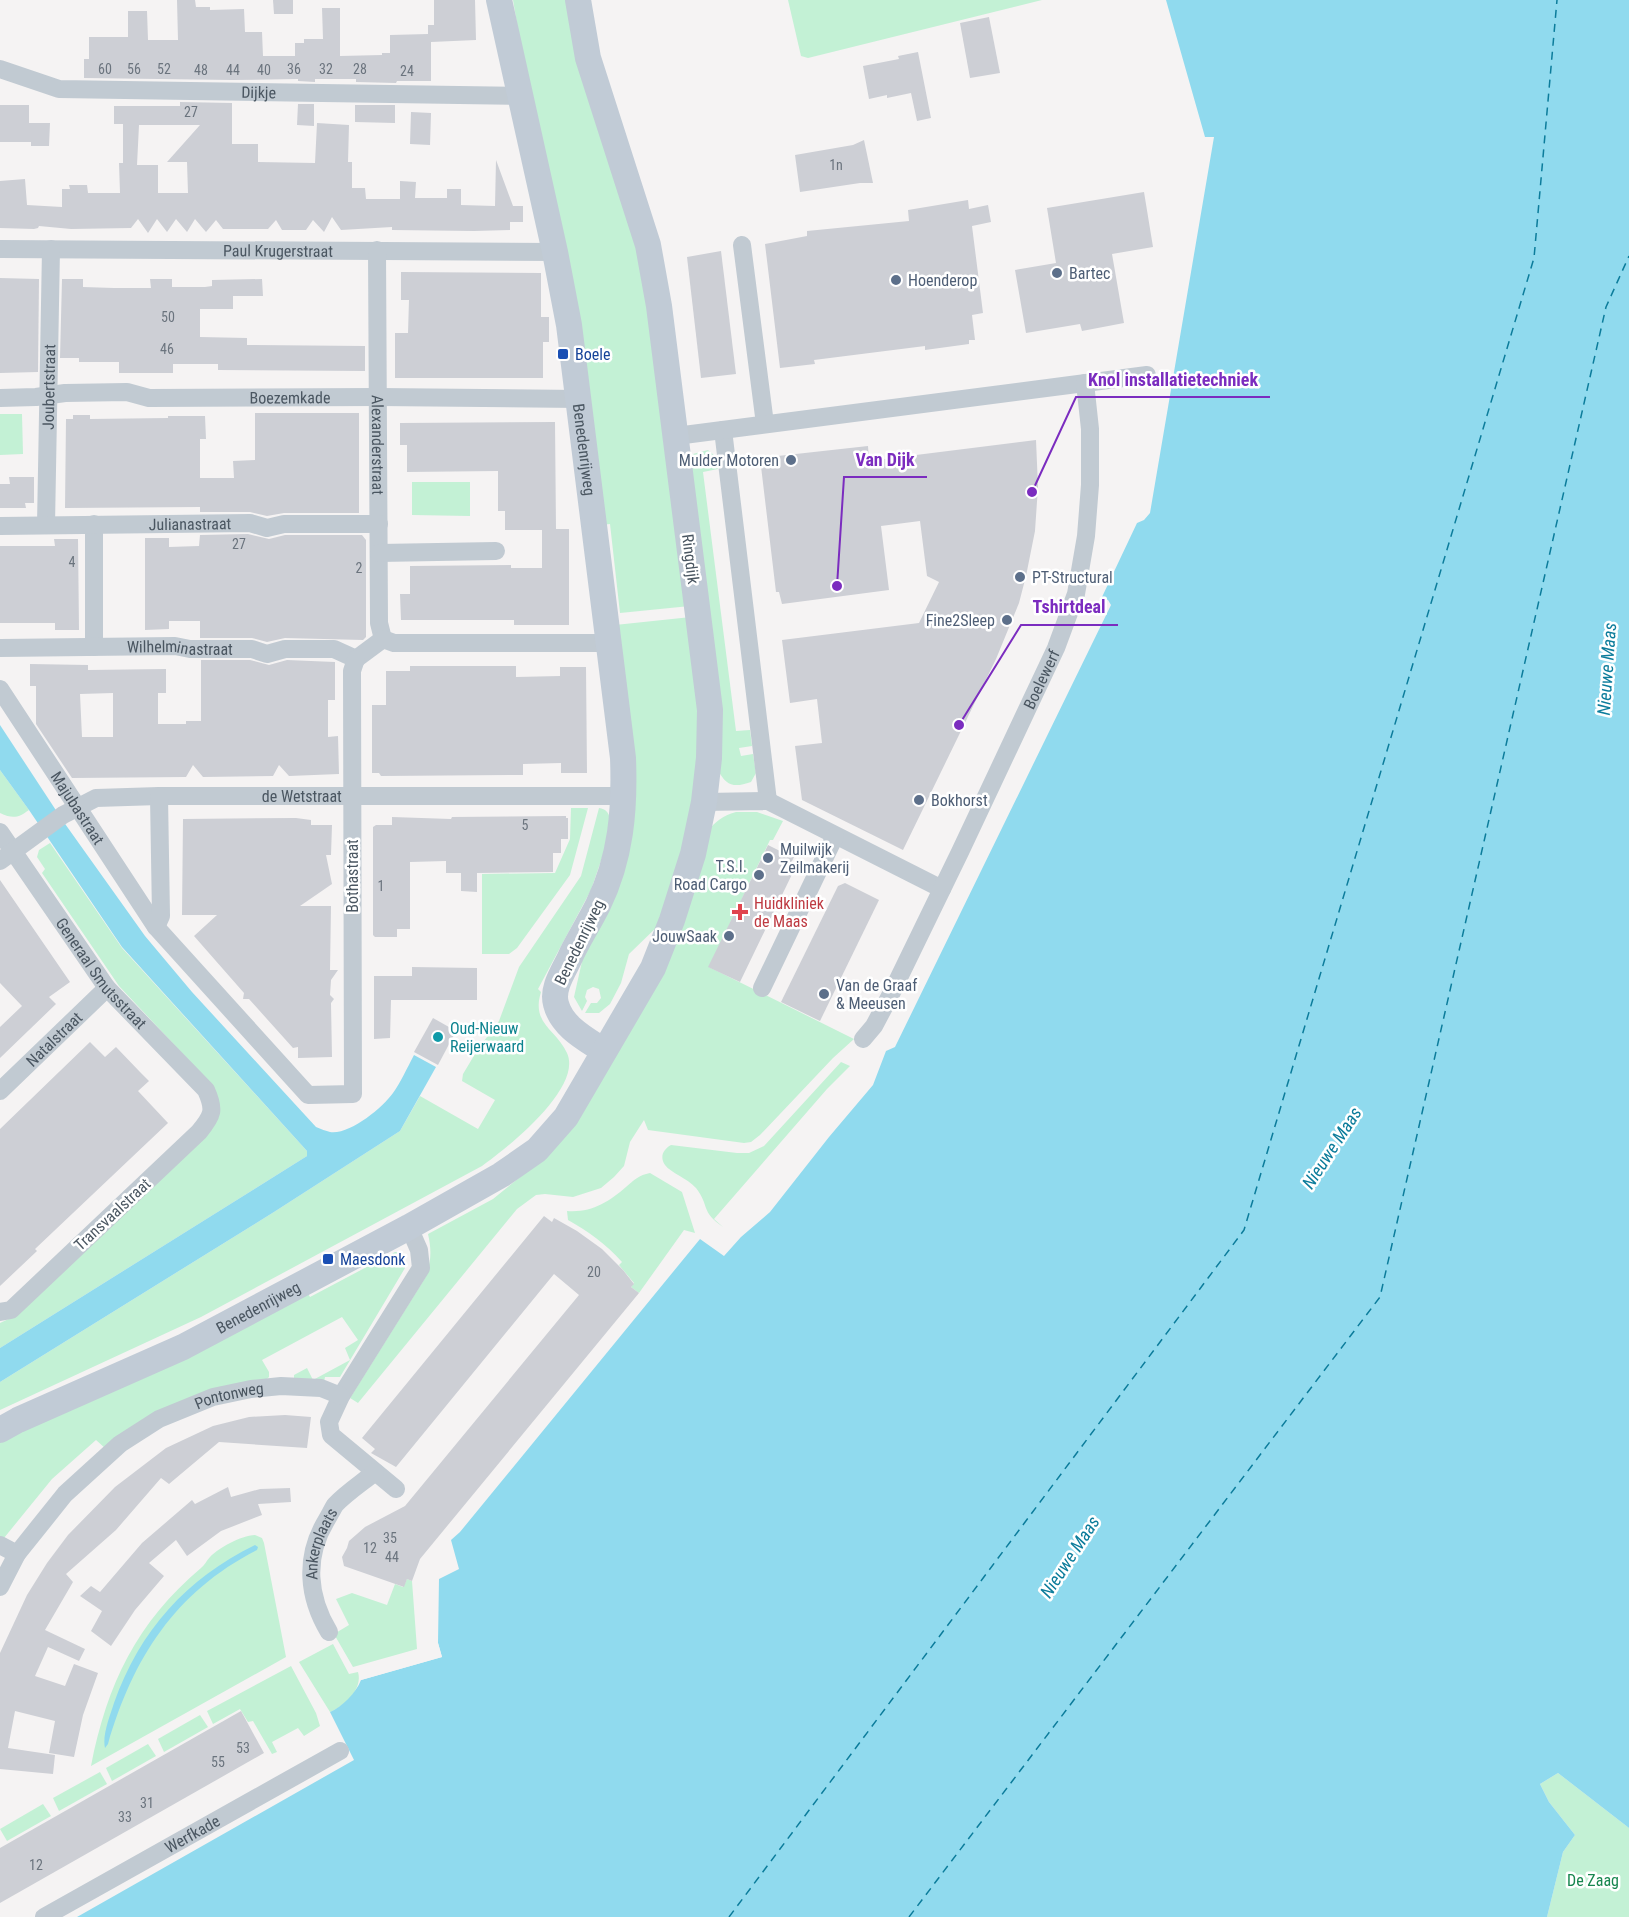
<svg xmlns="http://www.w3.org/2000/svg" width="1629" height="1917" font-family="'Roboto Condensed',sans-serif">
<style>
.green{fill:#c3f1d5}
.water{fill:#90daee}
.pier{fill:#f5f3f3}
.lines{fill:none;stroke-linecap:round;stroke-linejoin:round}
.ferry{stroke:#0c7c9b;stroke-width:1.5;stroke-dasharray:8 6;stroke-linecap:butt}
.building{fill:#cdcfd5;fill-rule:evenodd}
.street{stroke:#c1cad2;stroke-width:18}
.secondary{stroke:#c1cbd6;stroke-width:26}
.service-dot{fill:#5c6f8a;stroke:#fff;stroke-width:2}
.transit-dot{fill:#1a4fb4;stroke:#fff;stroke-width:2}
.health-dot{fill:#e0444e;stroke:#fff;stroke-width:2}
.culture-dot{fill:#0f9aa8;stroke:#fff;stroke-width:2}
.labels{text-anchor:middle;stroke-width:5;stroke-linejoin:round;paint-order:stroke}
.number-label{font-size:14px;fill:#6b747e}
.street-label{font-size:16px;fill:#4a5661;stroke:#fff}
.service-label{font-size:16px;fill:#4e5e75;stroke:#fff;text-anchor:start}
.transit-label{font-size:16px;fill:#164399;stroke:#fff;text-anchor:start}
.health-label{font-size:16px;fill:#be3a42;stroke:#fff;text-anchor:start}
.culture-label{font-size:16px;fill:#0d838f;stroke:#fff;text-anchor:start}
.park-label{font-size:16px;fill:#17864f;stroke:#fff}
.water-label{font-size:18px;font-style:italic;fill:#0c7c9b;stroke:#fff}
.leader{fill:none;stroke:#7b2cbf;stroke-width:2}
.callout-dot{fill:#7b2cbf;stroke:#fff;stroke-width:2}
.callout-label{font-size:18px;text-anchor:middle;font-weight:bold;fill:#7b2cbf;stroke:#fff;stroke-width:5;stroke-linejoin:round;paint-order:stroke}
</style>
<rect width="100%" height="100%" fill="#f5f3f3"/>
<g class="green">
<polygon points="513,0 570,0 646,277 690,606 620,613 610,524 602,525"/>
<polygon points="788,0 1042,0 808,58 801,56"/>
<polygon points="0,414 22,414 23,454 0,455"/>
<path d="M708,450l7,6 3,13 -15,3 33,259 14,-1 2,16 -13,2 2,8 12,-2 3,19 -5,9c-17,6 -25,4 -33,-12l-29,-305 4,-11z"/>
<polygon points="412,482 470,482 470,516 412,515"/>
<polygon points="691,617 699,677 696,800 662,922 629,954 621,983 610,1004 599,1013 585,1013 591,1003 597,1003 601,998 599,989 593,987 587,990 585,997 587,1001 582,1011 574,997 583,957 618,883 615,625"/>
<path d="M0,770l29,40c-11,8 -16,9 -29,3z"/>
<polygon points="571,808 588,808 570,875 517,948 509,954 482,954 482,874 555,873 570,839"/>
<path d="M599,808c7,1 9,4 11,10l-6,34 -13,38 -53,99 3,3c-10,32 15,37 26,61 16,35 -60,95 -85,113l-281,151 -201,93v-28l274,-170 126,-81 20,-35 58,33 17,-29 -33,-19 1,-7 15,-25 21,-28 20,-54 62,-91z"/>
<path d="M736,812h21l26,9 -10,19h-3l-61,127 145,72 -21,19 -73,77 -9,7 -7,1 -96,-13 -4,-10 -14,22 -6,24 -10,11 -13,11 -28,9 -28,-3 -9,1 -19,14 -159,194 -8,-5 75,-120c6,-15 7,-27 3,-44l65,-35 53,-43 161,-324c9,-11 15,-16 29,-20z"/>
<polygon points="50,843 122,948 307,1151 307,1156 0,1348 0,1323 17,1315 212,1128 213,1086 119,986 42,873 45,869 37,857 39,850"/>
<path d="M841,1062l9,4 -23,23 -113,130 9,8c-23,-16 -13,-21 -27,-39 -9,-10 -25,-15 -31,-23 -6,-9 -1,-16 6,-20l66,8h12l15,-7z"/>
<path d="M650,1173l32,19 13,41 -11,-3 -45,63 -8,-6 3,-4 -15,-18 3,-3c-16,-18 -33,-30 -54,-42l-1,-9c24,2 42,-9 59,-24 8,-7 13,-12 24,-14z"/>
<polygon points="395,1252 400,1252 405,1258 405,1268 340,1377 325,1377 324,1382 294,1380 294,1375 307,1368 313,1380 350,1360 345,1348 358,1340 342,1317 262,1360 269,1372 269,1377 266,1380 106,1449 96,1440 52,1479 4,1538 0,1537 0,1439 307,1292 310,1297"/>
<path d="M255,1535l7,3 2,5 22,114 -195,109c16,-82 46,-144 110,-198 4,-3 5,-7 9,-11 10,-10 30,-21 45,-22z"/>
<polygon points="407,1579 412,1581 417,1649 353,1667 334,1634 349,1625 336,1599 352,1593 387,1605 395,1584 403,1587"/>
<path d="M333,1644l16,30 9,-2c5,17 -13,34 -28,40l-31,-50z"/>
<polygon points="291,1666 316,1713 320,1726 304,1736 298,1728 272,1742 277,1752 272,1754 253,1721 248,1722 240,1709 213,1724 207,1711"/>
<polygon points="200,1715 208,1727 164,1752 158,1739"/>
<polygon points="148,1744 156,1756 112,1781 106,1768"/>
<polygon points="100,1772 107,1784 59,1811 53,1798"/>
<polygon points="1558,1773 1629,1828 1629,1917 1547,1917 1563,1852 1575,1835 1549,1802 1540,1784"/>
<polygon points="43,1804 51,1816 7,1841 0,1829"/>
</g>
<g class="water">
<path d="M1166,0h463v1828l-71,-55 -18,11 9,18 26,33 -12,17 -16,65h-1470l277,-157 -24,-48c12,-5 26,-19 31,-32l81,-23 -4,-14 1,-64 20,-10 -8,-29 9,-8 240,-293 24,17 17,-19 29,-25 59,-75 44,-52 13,-34 9,-4 216,-442 -3,-5 -6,-3 35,-74 7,-3 6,-7 64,-376h-9z"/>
<path d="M0,725l63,96 82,115 47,56 124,135c5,2 10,4 14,5 20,3 52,-24 63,-39 8,-11 14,-25 21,-38l22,12 -36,64 -126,81 -274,170v-34l307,-192v-5l-185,-204 -93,-137 -29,-40z"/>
<path d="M255,1545l3,2 -1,3c-82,42 -124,108 -149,194l-3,4c-3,-13 5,-32 9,-45 26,-73 72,-124 141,-158z"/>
</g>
<polygon class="pier" points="438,1643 442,1657 361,1680 360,1677 438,1655 435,1644"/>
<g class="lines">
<g class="ferry">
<polyline points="729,1917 1244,1230 1534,258 1557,0"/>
<polyline points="909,1917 1380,1297 1606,307 1629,256"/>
</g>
</g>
<g class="building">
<polygon points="177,0 195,0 196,7 210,7 210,10 244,9 245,32 262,32 263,56 295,56 295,43 304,43 304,39 323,39 322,8 340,8 340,56 382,55 382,53 390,53 390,35 428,34 428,25 434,25 434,0 475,0 476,40 431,42 431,81 397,81 396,83 356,82 356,79 315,79 315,82 298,81 298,79 232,80 84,78 84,59 89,59 89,37 128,37 128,11 147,11 148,40 178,40"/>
<polygon points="273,0 293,0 293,14 274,14"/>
<polygon points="989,17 1000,73 970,78 960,23"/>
<polygon points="918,52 931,118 917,121 911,93 887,98 887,95 869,99 863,66 899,59 898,56"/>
<path d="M180,102l52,1v41h26v18l57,1 2,-40 32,2 -1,37h4v26h13l1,11h34v-18l16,1 -1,16h32v-9h14v16l34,1 1,-46 17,46h10v16h-13v8l-36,1 -82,-1v-3l-51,3 -9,-13 -8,15 -11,-12 -7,10h-24l-6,-10 -8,9h-45l-7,-9 -10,12 -11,-13 -8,13 -11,-13 -9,13 -10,-13 -9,14 -10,-14 -7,9 -60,1 -32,-3 -1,2 -4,1 -34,-1v-47l25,-2 2,26 35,2v-18h8l-1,-4h18l1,8h32l-1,-30h4v-39h-9v-18h66zM139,125h61l-33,37h20l1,31h-30v-28h-21z"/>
<polygon points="298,104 314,104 314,126 297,125"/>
<polygon points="0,105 29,105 29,123 50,123 49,146 31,146 31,142 0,142"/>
<polygon points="355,105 395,105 395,123 355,122"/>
<polygon points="411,112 431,113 430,145 410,144"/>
<polygon points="864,140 873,183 860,183 800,192 795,155 853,145"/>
<polygon points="1144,192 1153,247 1112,254 1124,323 1082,331 1080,324 1026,333 1015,270 1056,263 1047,208"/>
<polygon points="968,200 969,209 988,205 991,222 972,226 983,313 972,315 975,340 969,340 969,344 925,350 925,346 814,360 815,364 780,368 765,244 807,236 807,231 909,221 908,210"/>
<polygon points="721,251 736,374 701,378 687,257"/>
<polygon points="401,272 541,273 541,317 549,317 549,342 543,342 543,378 395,378 395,333 408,333 409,300 401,300"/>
<polygon points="0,278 39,279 38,372 0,373"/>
<polygon points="62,279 83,279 83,287 114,288 151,288 150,279 172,279 172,287 205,287 212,286 212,280 262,279 263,296 233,296 233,309 200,309 200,337 247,338 247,345 365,346 365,371 218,370 218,364 173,364 173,373 119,373 119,362 79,362 79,358 60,358"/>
<polygon points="255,413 359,413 359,513 284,513 267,516 250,512 200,512 200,507 65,508 66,419 73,419 73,415 90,415 90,419 168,418 168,416 205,416 206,439 200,439 200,478 234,478 233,461 255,460"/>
<polygon points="555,422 556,529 569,529 569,625 514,625 514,620 401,620 400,594 410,594 410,566 511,565 511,568 542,568 542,530 505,530 505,511 498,511 498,471 407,472 407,445 400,445 400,423"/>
<polygon points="1036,440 1038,487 1035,531 1026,576 1019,603 996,659 903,850 802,800 795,746 822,743 817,699 790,703 782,640 919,623 939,582 927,576 920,521 881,526 889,590 782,604 779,592 776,592 760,458 868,446 869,460 876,460"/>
<polygon points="9,477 34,477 34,503 25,503 26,508 0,508 0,484 10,484"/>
<polygon points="248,534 269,539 285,535 362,535 366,540 366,637 363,640 285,638 267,642 252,638 200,638 200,621 169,621 169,629 145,630 145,538 169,538 169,547 199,546 200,535"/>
<polygon points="54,539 78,539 79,630 55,630 55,623 0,623 0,546 55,546"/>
<path d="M201,660h49l19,5 18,-5 48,2v38h-7v37l10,-1 1,38 -50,2 -10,-11 -6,11 -70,1 -10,-12 -7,12 -114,1 -36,-54v-38h-6v-22l58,1v5l78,-1v24h-8v31h28v-3h15zM113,693v44h-31l-2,-43z"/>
<polygon points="410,666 516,666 516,677 560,676 560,667 586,667 587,773 561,773 561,763 523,764 523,775 381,776 379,773 372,773 372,705 386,705 386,671 410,671"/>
<polygon points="566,816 566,818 568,818 568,839 561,839 561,853 553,853 553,872 477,873 477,892 461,891 461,873 446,873 446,861 410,862 410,929 397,929 397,937 375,937 373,935 373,827 376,825 392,825 392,817 451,819 452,817"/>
<polygon points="296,818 311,820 311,825 332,825 331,855 326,855 332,884 300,906 331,906 330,970 338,970 331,980 330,995 334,999 331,1003 332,1057 298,1058 298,1047 293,1048 249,999 243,999 244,993 194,936 217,915 182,915 183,819"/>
<polygon points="768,845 780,851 782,848 795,855 791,863 796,866 740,982 708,967"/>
<polygon points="0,880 70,982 49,997 56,1004 0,1058 0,1027 22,1006 0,983"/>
<polygon points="845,883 879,900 820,1021 781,1002 838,886"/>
<polygon points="412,967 477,968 477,1000 391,1000 390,1038 374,1039 374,976 412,976"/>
<polygon points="433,1018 456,1031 438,1065 414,1052"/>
<polygon points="90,1042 105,1057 116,1047 140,1072 149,1081 138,1091 168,1123 35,1249 37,1251 0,1286 0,1129"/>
<polygon points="544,1216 552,1222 554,1218 577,1231 602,1249 623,1270 634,1284 631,1287 639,1293 420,1559 412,1581 407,1579 404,1587 344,1566 342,1557 347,1548 349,1541 365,1527 405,1506 579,1295 554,1274 396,1467 371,1453 375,1449 362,1438"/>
<polygon points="285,1415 311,1417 307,1448 219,1442 169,1484 161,1478 116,1530 66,1574 73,1582 45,1630 85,1649 79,1661 48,1647 35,1676 65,1686 74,1664 98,1673 83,1715 74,1757 49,1753 55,1721 15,1711 8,1748 55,1755 53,1774 0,1769 0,1653 27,1595 47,1563 68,1535 115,1487 166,1448 213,1426 249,1417"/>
<polygon points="228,1487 231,1497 260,1489 290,1488 291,1502 258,1504 262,1515 221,1531 187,1556 176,1540 149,1563 164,1576 135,1610 111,1646 91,1631 102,1611 80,1596 91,1586 100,1592 142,1543 192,1500 195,1504"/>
<polygon points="241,1711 264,1753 0,1903 0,1848"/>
</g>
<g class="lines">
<g class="street">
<path id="s1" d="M0,69l59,20 462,7"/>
<polyline points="742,245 765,424"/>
<path id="s2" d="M0,249l555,3"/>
<path id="s3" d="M377,250l2,373 4,16"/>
<path id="s4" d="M0,398l36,-1 29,-4 62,-1 22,6 230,-1 201,2"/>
<polyline points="723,430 768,801"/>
<polyline points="676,436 1147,375"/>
<polyline points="94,524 94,647"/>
<path id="s5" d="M46,525l5,-276"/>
<path id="s6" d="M0,526l250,-3 17,5 17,-4h95"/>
<polyline points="379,553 496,551"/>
<polyline points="383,639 394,643 609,643"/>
<path id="s7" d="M0,648l175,-2 15,3h62l15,5 18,-5h49l22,10"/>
<polyline points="356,659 383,639"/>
<path id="s8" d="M0,689l156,238 152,168 45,-1 -1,-423 4,-12"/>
<polyline points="704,802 768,801 942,889"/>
<path id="s9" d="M0,832l107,156 99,102c9,20 7,25 -7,42l-188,178 -11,2"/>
<path id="s10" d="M0,861l63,-46 33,-17 63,-2h465"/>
<polyline points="156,927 161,916 159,796"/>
<polyline points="762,988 835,836"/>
<path id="s11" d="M863,1039l11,-13 17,-32 69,-142 96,-204 20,-54 10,-58 4,-51v-56l-5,-46"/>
<path id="s12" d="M0,1091l107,-103"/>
<polyline points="396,1489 331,1435 329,1422 341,1396 421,1268 419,1250 409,1227"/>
<polyline points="0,1545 17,1554"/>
<path id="s13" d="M0,1587l17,-33 48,-60 55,-50 39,-25 54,-22 38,-8 30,-3 40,2 20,8"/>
<path id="s14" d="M329,1632c-21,-35 -25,-74 -3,-111 3,-5 6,-11 9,-16 11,-12 28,-23 40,-33"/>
<path id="s15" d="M44,1917l296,-166"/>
</g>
<g class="secondary">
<path id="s16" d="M499,0l56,252 14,73 54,433c2,52 -2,100 -25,147 -8,16 -18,32 -26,48 -6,15 -21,34 -16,51 6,23 30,35 48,47"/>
<path id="s17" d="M0,1430l18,-10 165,-73 226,-120 92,-52 36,-25 29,-33 87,-149 19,-48 21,-66 11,-52 5,-44 1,-48 -51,-404 -11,-61 -60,-187 -10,-58"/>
</g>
</g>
<g class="service-dot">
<circle cx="1057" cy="273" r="6"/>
<circle cx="896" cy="280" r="6"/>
<circle cx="791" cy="460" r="6"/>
<circle cx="1020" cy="577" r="6"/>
<circle cx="1007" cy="620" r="6"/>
<circle cx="919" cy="800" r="6"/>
<circle cx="768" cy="858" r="6"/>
<circle cx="759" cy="875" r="6"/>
<circle cx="729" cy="936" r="6"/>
<circle cx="824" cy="994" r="6"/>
</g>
<g class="transit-dot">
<rect x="557" y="348" width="12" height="12" rx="3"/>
<rect x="322" y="1253" width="12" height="12" rx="3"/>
</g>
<path class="health-dot" d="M737 903h6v6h6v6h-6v6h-6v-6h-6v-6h6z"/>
<circle class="culture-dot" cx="438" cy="1037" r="6"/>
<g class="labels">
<g class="number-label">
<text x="105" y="74">60</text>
<text x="134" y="74">56</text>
<text x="164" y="74">52</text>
<text x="294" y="74">36</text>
<text x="326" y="74">32</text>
<text x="360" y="74">28</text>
<text x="201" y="75">48</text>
<text x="233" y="75">44</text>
<text x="264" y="75">40</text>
<text x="407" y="76">24</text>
<text x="191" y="117">27</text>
<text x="836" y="170">1n</text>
<text x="168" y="322">50</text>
<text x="167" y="354">46</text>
<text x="239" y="549">27</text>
<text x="72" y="567">4</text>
<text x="359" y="573">2</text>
<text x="525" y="830">5</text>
<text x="381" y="891">1</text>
<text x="594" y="1277">20</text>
<text x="390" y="1543">35</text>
<text x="370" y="1553">12</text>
<text x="392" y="1562">44</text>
<text x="243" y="1753">53</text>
<text x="218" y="1767">55</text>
<text x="147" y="1808">31</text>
<text x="125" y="1822">33</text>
<text x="36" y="1870">12</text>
</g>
<g class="street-label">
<text dy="6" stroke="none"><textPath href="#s1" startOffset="262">Dijkje</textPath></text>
<text dy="6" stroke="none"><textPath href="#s2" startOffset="278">Paul Krugerstraat</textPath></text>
<text dy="6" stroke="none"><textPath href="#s5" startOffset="138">Joubertstraat</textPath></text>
<text dy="6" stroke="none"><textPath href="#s4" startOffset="291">Boezemkade</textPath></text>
<text dy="6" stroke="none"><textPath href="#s3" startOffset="195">Alexanderstraat</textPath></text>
<text dy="6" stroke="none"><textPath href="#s16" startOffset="458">Benedenrijweg</textPath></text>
<text dy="6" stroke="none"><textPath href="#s6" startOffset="190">Julianastraat</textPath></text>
<text transform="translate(691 559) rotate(83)" y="6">Ringdijk</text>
<text dy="6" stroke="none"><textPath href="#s7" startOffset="180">Wilhelminastraat</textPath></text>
<text dy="6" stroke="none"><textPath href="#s11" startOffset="402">Boelewerf</textPath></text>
<text dy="6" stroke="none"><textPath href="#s10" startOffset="321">de Wetstraat</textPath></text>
<text dy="6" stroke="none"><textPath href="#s8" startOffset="142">Majubastraat</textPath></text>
<text transform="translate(352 876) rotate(-90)" y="6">Bothastraat</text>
<text transform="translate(579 942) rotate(-64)" y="6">Benedenrijweg</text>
<text dy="6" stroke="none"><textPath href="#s9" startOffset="174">Generaal Smutsstraat</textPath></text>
<text dy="6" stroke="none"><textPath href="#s12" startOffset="75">Natalstraat</textPath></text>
<text transform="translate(112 1214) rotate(-43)" y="6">Transvaalstraat</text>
<text dy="6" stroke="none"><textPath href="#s17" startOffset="286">Benedenrijweg</textPath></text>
<text dy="6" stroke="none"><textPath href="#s13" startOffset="309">Pontonweg</textPath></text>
<text dy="6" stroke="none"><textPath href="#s14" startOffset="93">Ankerplaats</textPath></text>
<text dy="6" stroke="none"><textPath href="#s15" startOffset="170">Werfkade</textPath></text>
</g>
<g class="service-label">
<text x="1069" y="279">Bartec</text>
<text x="908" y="286">Hoenderop</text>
<text x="779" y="466" text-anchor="end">Mulder Motoren</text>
<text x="1032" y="583">PT-Structural</text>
<text x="995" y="626" text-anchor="end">Fine2Sleep</text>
<text x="931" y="806">Bokhorst</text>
<text x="780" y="855">Muilwijk<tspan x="780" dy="18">Zeilmakerij</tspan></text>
<text x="747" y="872" text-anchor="end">T.S.I.<tspan x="747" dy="18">Road Cargo</tspan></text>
<text x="717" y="942" text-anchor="end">JouwSaak</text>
<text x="836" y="991">Van de Graaf<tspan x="836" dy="18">&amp; Meeusen</tspan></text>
</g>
<g class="transit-label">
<text x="575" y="360">Boele</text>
<text x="340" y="1265">Maesdonk</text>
</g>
<g class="health-label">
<text x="754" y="909">Huidkliniek<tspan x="754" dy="18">de Maas</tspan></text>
</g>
<g class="culture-label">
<text x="450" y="1034">Oud-Nieuw<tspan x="450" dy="18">Reijerwaard</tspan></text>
</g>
<g class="park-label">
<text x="1593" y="1886">De Zaag</text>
</g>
<g class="water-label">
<text transform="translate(1607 669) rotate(-86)" y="6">Nieuwe Maas</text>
<text transform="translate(1332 1148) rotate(-57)" y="6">Nieuwe Maas</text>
<text transform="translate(1070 1557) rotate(-57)" y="6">Nieuwe Maas</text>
</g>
</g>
<path class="leader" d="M1032 492L1076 397H1270M837 586L844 477H927M959 725L1021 625H1118"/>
<g class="callout-dot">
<circle cx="1032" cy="492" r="6"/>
<circle cx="837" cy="586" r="6"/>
<circle cx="959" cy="725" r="6"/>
</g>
<g class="callout-label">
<text x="1173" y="386">Knol installatietechniek</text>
<text x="885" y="466">Van Dijk</text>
<text x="1069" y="613">Tshirtdeal</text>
</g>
</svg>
